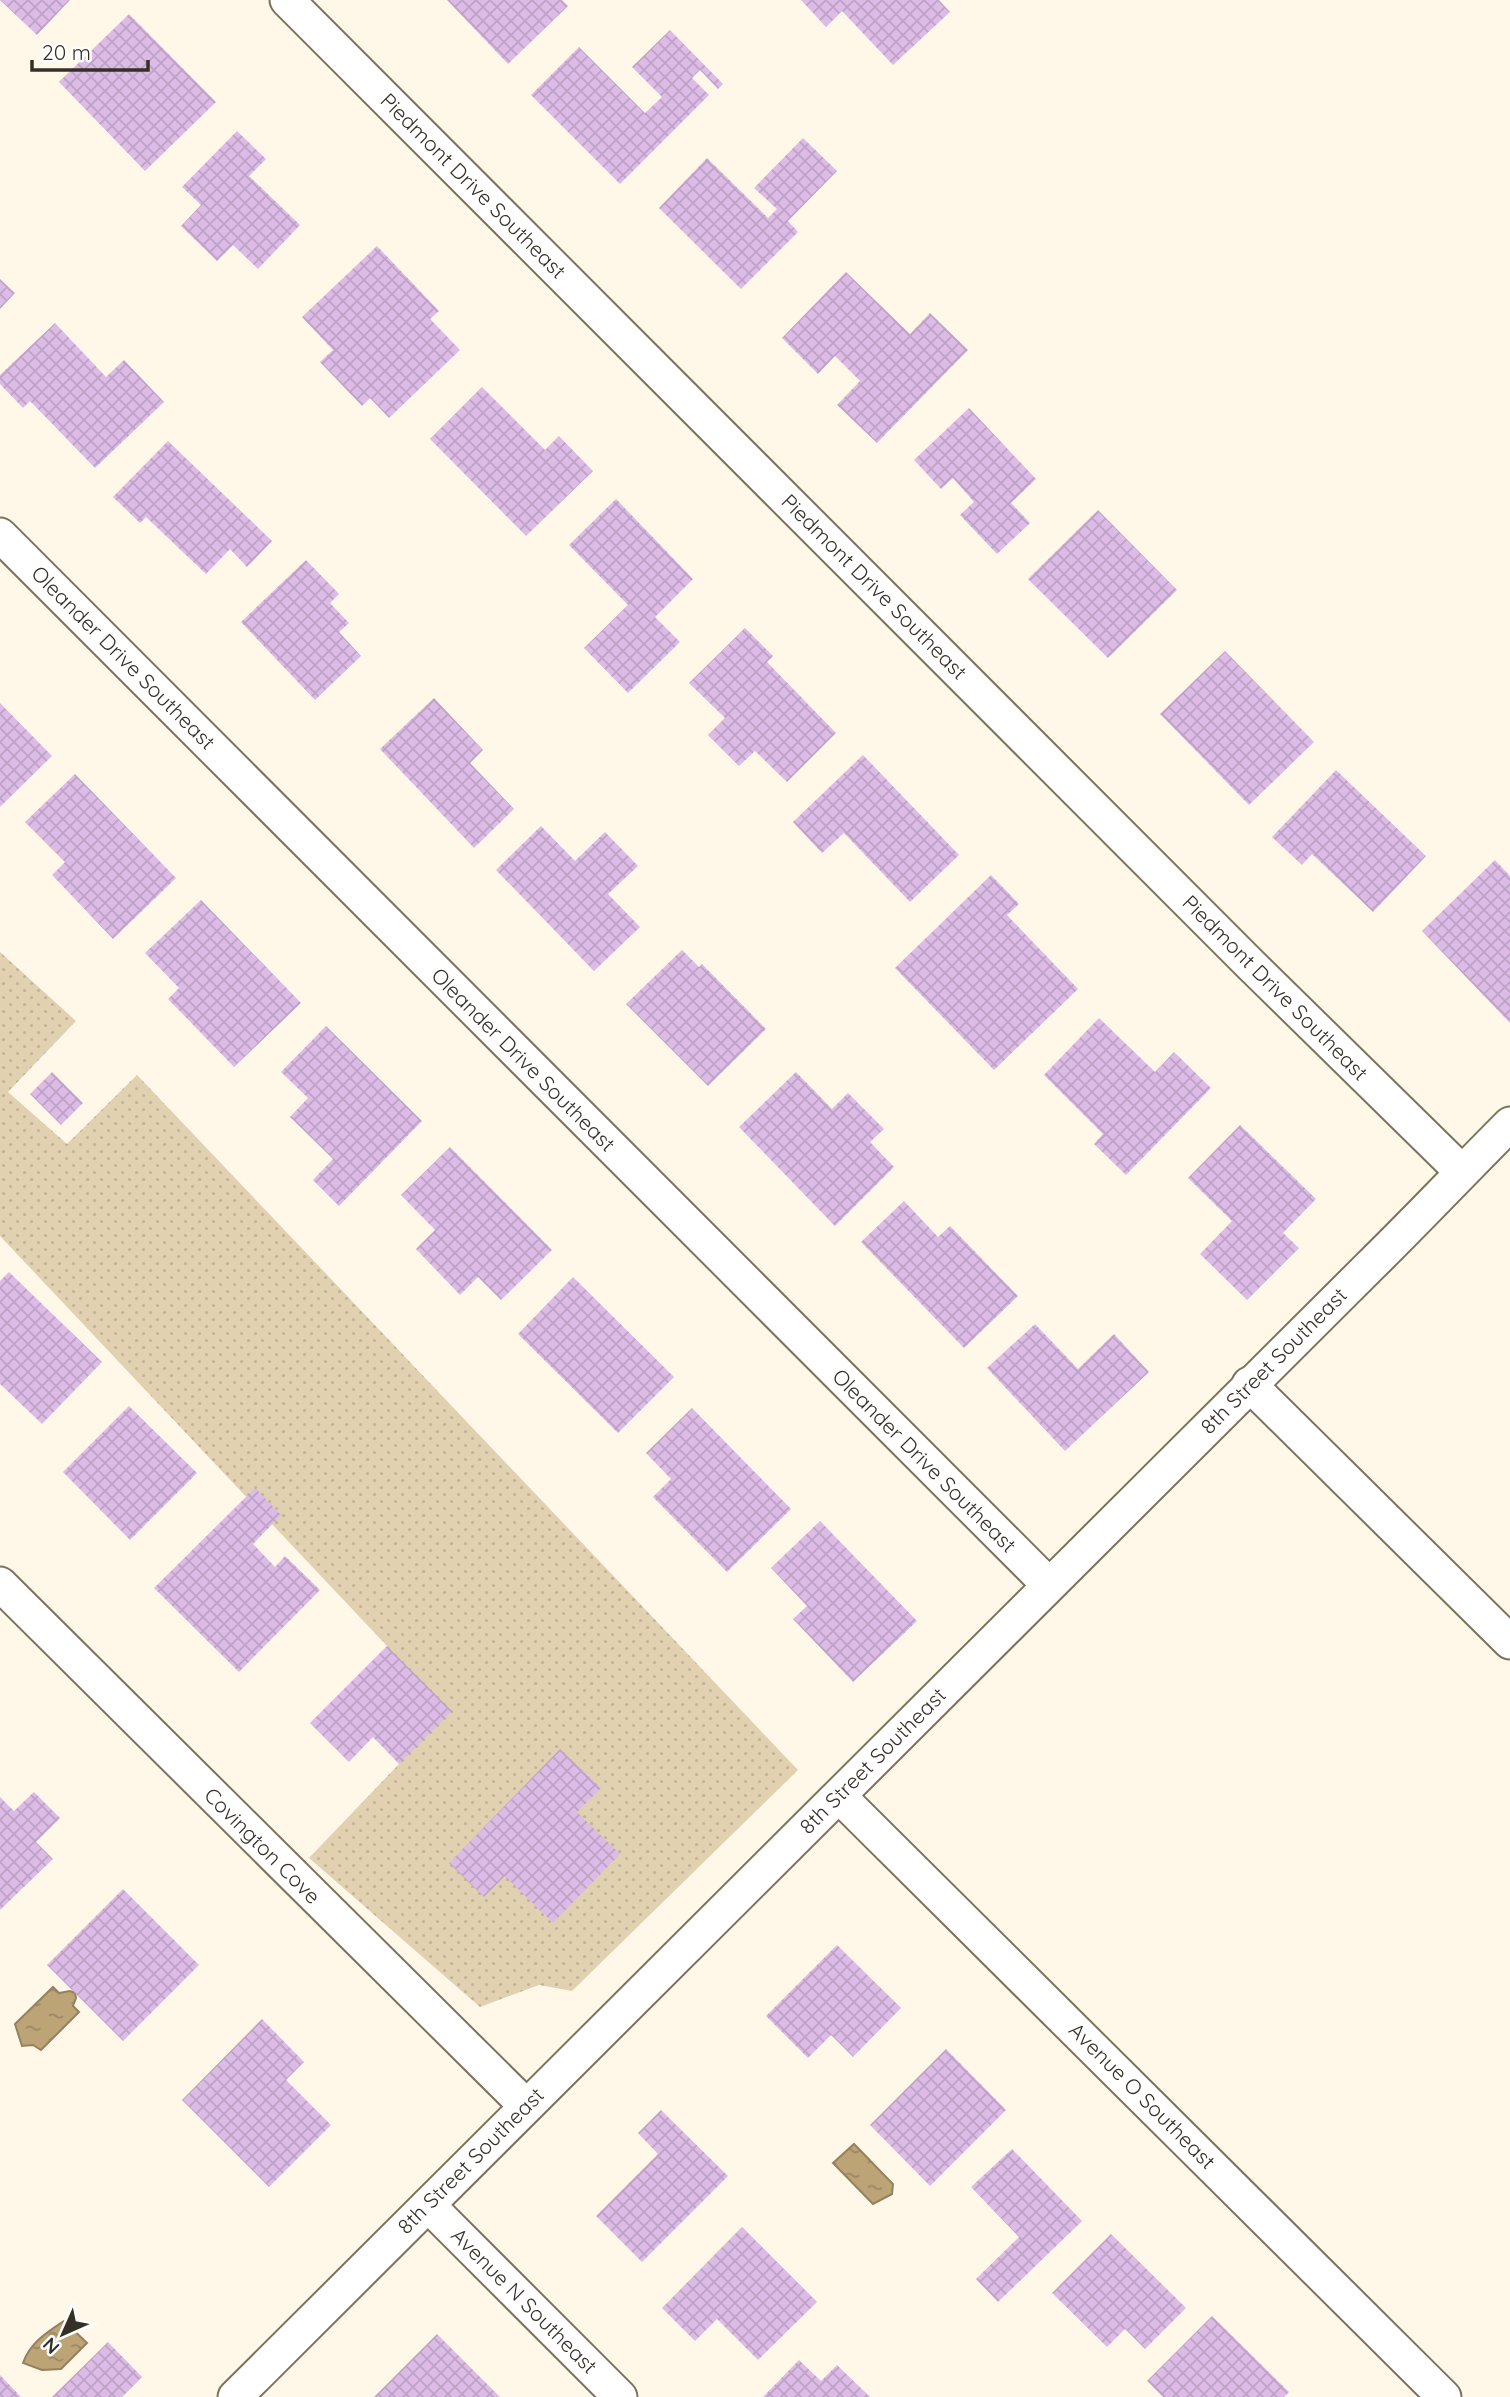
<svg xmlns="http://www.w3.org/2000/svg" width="1510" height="2397" font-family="Quicksand,sans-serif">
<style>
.grass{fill:url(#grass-dots)}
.water{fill:url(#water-ripples);stroke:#94815f;stroke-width:2}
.building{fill:url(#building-cross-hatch)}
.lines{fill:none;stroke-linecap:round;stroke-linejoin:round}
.minor-casing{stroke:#7d725c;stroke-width:37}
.minor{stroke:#fff;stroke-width:33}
.labels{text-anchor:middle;stroke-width:6;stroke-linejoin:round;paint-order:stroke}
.street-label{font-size:21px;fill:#353027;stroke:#fff}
</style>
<defs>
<pattern id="grass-dots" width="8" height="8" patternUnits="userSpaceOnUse" patternTransform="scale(1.75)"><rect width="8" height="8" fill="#e2d1b1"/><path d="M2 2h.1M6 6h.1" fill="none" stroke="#c2b498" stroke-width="1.8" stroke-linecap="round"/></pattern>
<pattern id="water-ripples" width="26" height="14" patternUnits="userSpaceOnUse" patternTransform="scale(1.75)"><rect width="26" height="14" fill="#bca477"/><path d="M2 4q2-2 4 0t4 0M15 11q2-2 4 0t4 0" fill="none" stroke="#9a8662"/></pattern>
<pattern id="building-cross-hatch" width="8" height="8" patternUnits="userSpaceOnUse" patternTransform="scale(1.75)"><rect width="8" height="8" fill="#dcbce6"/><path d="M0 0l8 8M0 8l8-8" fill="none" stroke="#bda2c5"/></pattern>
</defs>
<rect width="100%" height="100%" fill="#fff7e8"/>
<polygon class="grass" points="0,952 76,1021 8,1092 67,1144 137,1075 798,1770 572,1991 539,1985 480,2007 309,1858 399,1764 387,1646 0,1236"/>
<g class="water">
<polygon points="53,1987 59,1993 70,1991 75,1993 76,1998 73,2006 79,2012 41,2050 33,2045 22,2046 15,2024"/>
<polygon points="854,2144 893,2184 892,2194 873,2204 833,2163"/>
<path d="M64,2321l23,22 -26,26 -19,1 -19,-7c7,-20 23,-30 41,-42z"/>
</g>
<g class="building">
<polygon points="0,0 70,0 37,35"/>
<polygon points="447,0 562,0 568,6 508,64"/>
<polygon points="801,0 939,0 950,12 893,65 842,11 826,27"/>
<polygon points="129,14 216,102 145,171 59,82"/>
<polygon points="670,30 723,84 718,89 700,70 692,78 709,95 620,184 531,95 579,47 645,113 662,97 632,67"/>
<polygon points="237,131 266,159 249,176 300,225 258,269 233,245 217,261 181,226 201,205 182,187"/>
<polygon points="803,138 837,171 788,221 798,232 741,289 659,208 707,158 768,218 777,209 754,188"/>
<polygon points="377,246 439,311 430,319 460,350 389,418 370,398 362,406 320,362 333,350 302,317"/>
<polygon points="846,272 910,334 930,313 968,350 877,443 837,405 860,381 835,356 818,374 782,338"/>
<polygon points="0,279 15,293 0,309"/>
<polygon points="55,323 106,377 124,360 164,402 95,468 30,401 23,408 0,384 0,375"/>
<polygon points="482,387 545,450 559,436 593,471 526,536 430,439"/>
<polygon points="969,408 1036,479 1011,503 1030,523 997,554 960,515 974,502 953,478 941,489 914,460"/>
<polygon points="168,441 272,541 247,567 230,549 206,574 146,517 140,523 113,497"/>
<polygon points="616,499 693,579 655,617 680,642 628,693 584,648 628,605 569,545"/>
<polygon points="1098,510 1177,590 1108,658 1028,579"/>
<polygon points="306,560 339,594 330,603 349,623 339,632 361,656 315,700 241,622"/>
<polygon points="745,628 773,656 767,662 836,733 787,782 755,751 739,766 708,735 725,718 689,683"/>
<polygon points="1225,651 1314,742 1249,805 1160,714"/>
<polygon points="434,698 483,750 470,763 514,809 474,848 380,749"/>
<polygon points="0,703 52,756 0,807"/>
<polygon points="863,755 959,855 910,902 844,833 822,853 793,822"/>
<polygon points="1336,770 1426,856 1373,912 1312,854 1302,865 1272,837"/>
<polygon points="75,774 176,878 113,939 52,875 65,862 25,822"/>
<polygon points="541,826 575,861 605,832 638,866 608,894 640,927 594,971 496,870"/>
<polygon points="1495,860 1510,876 1510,1023 1422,931"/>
<polygon points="991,875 1019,904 1007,915 1078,989 994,1070 895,968"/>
<polygon points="201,900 301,1003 234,1067 168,999 179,988 145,953"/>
<polygon points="682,950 699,967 702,964 766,1029 708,1086 626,1004"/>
<polygon points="1099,1018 1155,1072 1174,1052 1211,1088 1126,1175 1094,1144 1103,1134 1044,1075"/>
<polygon points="326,1026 422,1121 339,1206 313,1180 333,1159 290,1117 308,1098 281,1072"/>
<polygon points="52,1072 83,1103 61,1125 30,1094"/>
<polygon points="796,1072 832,1109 848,1093 884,1129 870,1142 894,1167 835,1226 739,1127"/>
<polygon points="1240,1125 1316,1199 1283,1233 1299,1248 1247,1300 1200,1254 1232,1221 1188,1178"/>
<polygon points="450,1147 552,1250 501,1300 478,1277 460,1295 416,1249 435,1230 401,1195"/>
<polygon points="904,1201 938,1237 950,1226 1018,1296 964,1348 861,1242"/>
<polygon points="9,1272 102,1362 42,1424 0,1384 0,1281"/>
<polygon points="573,1277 674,1377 618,1433 518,1334"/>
<polygon points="1035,1324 1078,1369 1114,1334 1149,1372 1065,1451 987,1368"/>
<polygon points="129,1406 197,1473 130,1540 63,1472"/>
<polygon points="692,1408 791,1509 727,1572 653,1497 671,1479 646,1453"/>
<polygon points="255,1488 281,1515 253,1544 275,1567 285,1556 320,1590 239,1672 154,1588"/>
<polygon points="820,1521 917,1621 853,1682 793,1619 807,1606 771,1568"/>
<polygon points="387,1646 452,1711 399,1764 373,1737 349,1762 310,1723"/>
<polygon points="560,1749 601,1788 577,1812 620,1854 553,1923 505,1876 484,1897 449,1863"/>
<polygon points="34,1792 60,1818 36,1842 53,1859 0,1910 0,1797 14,1811"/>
<polygon points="123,1889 199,1965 123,2041 47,1965"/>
<polygon points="837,1945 901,2008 853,2057 831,2035 808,2058 766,2016"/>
<polygon points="262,2019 304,2062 286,2080 331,2125 269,2187 182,2100"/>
<polygon points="946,2049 1006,2110 930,2186 870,2125"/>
<polygon points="661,2110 728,2176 642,2262 596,2216 658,2154 638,2133"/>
<polygon points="1012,2149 1082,2221 998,2302 976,2279 1019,2237 971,2187"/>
<polygon points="742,2227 817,2302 758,2360 717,2319 695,2341 662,2308"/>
<polygon points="1111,2234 1186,2308 1145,2349 1125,2329 1107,2347 1052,2293"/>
<polygon points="1212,2316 1289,2392 1284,2397 1163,2397 1147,2381"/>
<polygon points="437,2334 500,2397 374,2397"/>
<polygon points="108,2342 142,2377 122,2397 52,2397"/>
<polygon points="799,2360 821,2381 837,2365 870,2397 763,2397"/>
<polygon points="0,2375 21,2397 0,2397"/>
</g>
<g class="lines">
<defs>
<g id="minor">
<polyline points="287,0 1250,964 1462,1172"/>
<polyline points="0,535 1048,1584"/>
<polyline points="1249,1384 1510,1642"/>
<polyline points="0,1584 525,2105"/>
<polyline points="839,1796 1444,2397"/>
<polyline points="428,2205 620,2397"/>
<path d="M235,2397c379,-376 755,-755 1135,-1131 47,-46 93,-95 140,-142"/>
</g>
</defs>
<use href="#minor" class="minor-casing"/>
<use href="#minor" class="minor"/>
</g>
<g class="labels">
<g class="street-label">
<text transform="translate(473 186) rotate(45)" y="7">Piedmont Drive Southeast</text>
<text transform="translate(874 587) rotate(45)" y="7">Piedmont Drive Southeast</text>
<text transform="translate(123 658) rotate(45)" y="7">Oleander Drive Southeast</text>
<text transform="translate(1275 988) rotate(45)" y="7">Piedmont Drive Southeast</text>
<text transform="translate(523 1060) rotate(45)" y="7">Oleander Drive Southeast</text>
<text transform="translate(1274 1361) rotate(-45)" y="7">8th Street Southeast</text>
<text transform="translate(924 1461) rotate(45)" y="7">Oleander Drive Southeast</text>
<text transform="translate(873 1761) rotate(-45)" y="7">8th Street Southeast</text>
<text transform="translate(262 1846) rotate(45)" y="7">Covington Cove</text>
<text transform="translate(1142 2096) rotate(45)" y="7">Avenue O Southeast</text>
<text transform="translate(471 2161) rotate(-45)" y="7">8th Street Southeast</text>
<text transform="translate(524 2301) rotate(45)" y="7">Avenue N Southeast</text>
</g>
</g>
<g transform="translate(63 2334) rotate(225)" stroke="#ffffff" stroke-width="5" paint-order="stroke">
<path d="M0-5L12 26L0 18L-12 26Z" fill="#353027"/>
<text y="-10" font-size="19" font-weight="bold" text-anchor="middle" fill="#353027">N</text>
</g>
<path d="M32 60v10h116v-10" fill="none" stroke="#353027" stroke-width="3.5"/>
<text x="42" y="60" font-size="21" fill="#353027" stroke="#ffffff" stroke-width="5" paint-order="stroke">20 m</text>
</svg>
